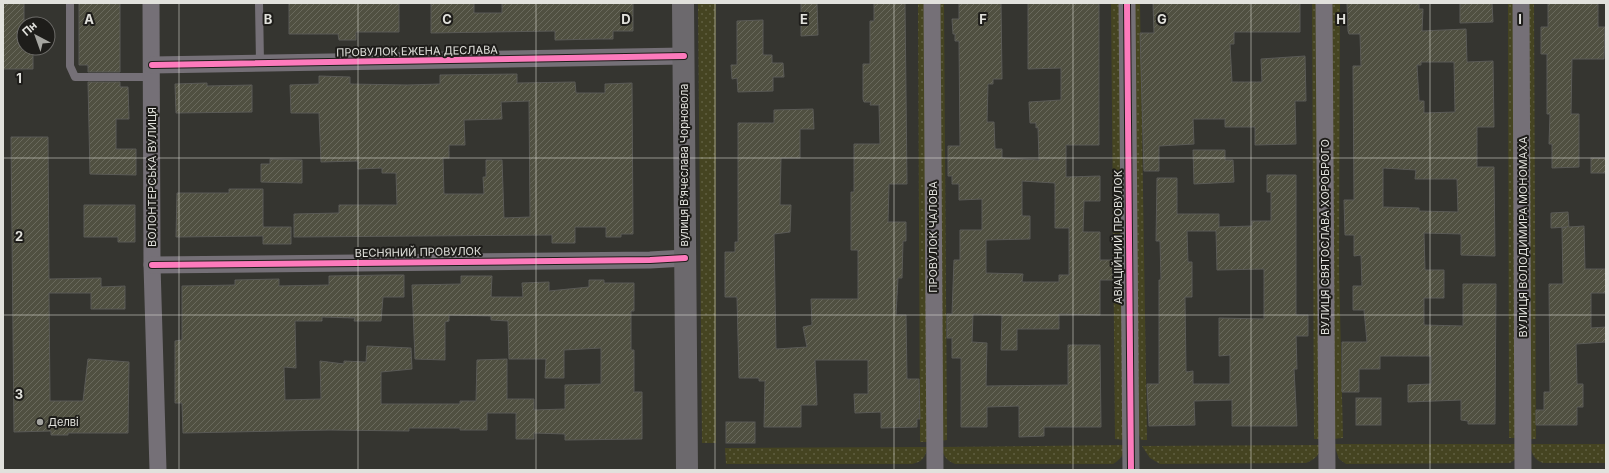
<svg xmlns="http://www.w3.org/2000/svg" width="1609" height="473" font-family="Inter,sans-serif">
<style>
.grass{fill:url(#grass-dots)}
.building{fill:url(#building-hatch);stroke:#5a5a56;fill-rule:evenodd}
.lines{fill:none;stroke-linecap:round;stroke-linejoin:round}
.lane{stroke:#757077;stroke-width:8}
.street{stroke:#757077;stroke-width:17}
.secondary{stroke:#6c696d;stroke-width:22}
.cycleway-casing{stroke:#1e1d1a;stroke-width:8}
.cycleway{stroke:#fd7abc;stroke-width:6}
.grid{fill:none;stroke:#e1e1dc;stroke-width:1;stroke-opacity:0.55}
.poi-dot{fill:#a5a5a0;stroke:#1e1d1a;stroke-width:1.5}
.labels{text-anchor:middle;stroke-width:4;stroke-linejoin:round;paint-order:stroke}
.street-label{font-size:11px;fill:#e1e1dc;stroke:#1e1d1a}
.poi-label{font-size:11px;fill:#e1e1dc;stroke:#1e1d1a;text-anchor:start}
.grid-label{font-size:13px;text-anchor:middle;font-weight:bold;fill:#e1e1dc;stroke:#1e1d1a;stroke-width:4;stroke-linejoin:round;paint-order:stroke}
</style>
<defs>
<pattern id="grass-dots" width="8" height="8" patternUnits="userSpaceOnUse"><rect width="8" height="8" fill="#454421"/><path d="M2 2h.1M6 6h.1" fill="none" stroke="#605f41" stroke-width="1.8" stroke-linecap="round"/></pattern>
<pattern id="building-hatch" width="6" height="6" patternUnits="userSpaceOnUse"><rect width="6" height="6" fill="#505041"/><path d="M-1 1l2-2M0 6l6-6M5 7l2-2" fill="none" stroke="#69695c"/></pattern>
</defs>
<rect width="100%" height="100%" fill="#353530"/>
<g class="grass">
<polygon points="698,3 716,3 716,443 702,443"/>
<polygon points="918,3 927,3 928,442 920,442"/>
<polygon points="939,3 944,3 947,440 941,441"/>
<polygon points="1111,3 1122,3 1125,440 1115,439"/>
<polygon points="1133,3 1140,3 1147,440 1141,440 1138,431"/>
<polygon points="1312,3 1318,3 1321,439 1314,439"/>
<polygon points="1330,3 1340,3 1339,269 1343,438 1333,439"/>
<polygon points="1508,3 1516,3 1518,438 1509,438"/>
<polygon points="1526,3 1534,3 1536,439 1530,439"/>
<polygon points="1334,444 1518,444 1516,459 1510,463 1346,464 1339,459"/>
<path d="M1530,444h76v19h-63c-10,-4 -11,-9 -13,-19z"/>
<path d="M1125,445c-1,10 -4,14 -12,19h-158c-9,-4 -12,-8 -13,-17z"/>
<path d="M1322,445c-2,10 -7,14 -16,18l-146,1 -10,-6 -8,-12z"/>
<path d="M927,447c-1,10 -5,15 -15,17h-186l-1,-16z"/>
</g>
<g class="building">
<polygon points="3,3 24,3 24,48 33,48 33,69 3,69"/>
<polygon points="79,3 120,3 120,72 88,72 88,65 79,65"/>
<polygon points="289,3 399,3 399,32 356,32 356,40 339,40 338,34 289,34"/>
<polygon points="431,3 474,3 474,13 502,13 502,3 633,3 633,31 613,31 613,39 598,39 555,40 555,31 431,33"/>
<polygon points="801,3 817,3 818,35 801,36"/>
<polygon points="874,3 905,3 907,184 889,184 888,222 906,222 906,241 903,241 902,278 898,278 896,315 906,315 907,379 919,379 920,419 917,419 917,427 881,428 881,412 855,413 854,394 868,394 868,360 815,360 817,405 801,405 801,427 764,427 765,381 759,381 759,378 739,378 737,297 725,297 725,252 735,252 735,242 738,242 738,123 774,123 774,110 813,109 814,129 800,129 800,158 781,158 780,205 791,205 790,232 774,234 776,349 807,347 803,327 812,325 811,299 858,299 858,250 851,250 851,192 854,192 854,144 880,144 879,105 870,105 871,102 864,102 863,99 863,64 870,64 870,21 874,21"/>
<path d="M959,3h42l1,76h-9v5h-5l-1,38h7l1,27h7v9l37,2 -1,-33 -2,1v-5h-6l-1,-21 32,-2v-32l-33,1v-66h71v142h-33v32l34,-1v25h-16l-1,31h17v28h13v20h-13v35l-41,-1v15h-42v21h-16l1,-35 -29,-1 -1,28 15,1 -1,43 82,-1v-40h32l1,82h-57v9l-25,1v-31l-32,1v20h-26v-69h-9v-20h-5v-24h5l2,-54h6v-30h22v-31l-23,1v-16h-7v-8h-4v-30h12l-1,-105h-4v-7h-2l-1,-15h7zM1022,181l33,2v45h14v47h-10v7h-37l1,-8 -37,-1v-33l44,-1v-23h-8z"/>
<polygon points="1153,3 1300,3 1300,32 1234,32 1234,44 1230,44 1232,82 1262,82 1261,59 1305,56 1306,101 1295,101 1296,144 1255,145 1255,127 1225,127 1225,119 1193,119 1194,144 1159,146 1159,171 1144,171 1140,33 1154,33"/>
<path d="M1347,3h72v6h4l-1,22 44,-2 1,33 26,-1 1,66h-17v40h17l1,89 -34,-1v-21l-37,-1 1,37h19v28h-20v27l39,1v-42h33l-1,140h-27v-3l-7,-1v-20l-53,2v-17l23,-1v-28h-51v13h-21v23h-17v-50h25l-3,-32h-11v-24h9l-1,-31 -7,1v-21h-9l-1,-35h10l-1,-134h8l-1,-32h-11l-1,-3zM1421,62h33l1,50 -31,1v-12h-5l-2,-36h4zM1383,168l33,2 -1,9h42l1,33 -39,-1v-3l-36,-1z"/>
<polygon points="1460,3 1492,3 1493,22 1460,23"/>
<polygon points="1548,3 1598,3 1598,27 1605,27 1604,59 1572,59 1571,114 1579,114 1579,167 1552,168 1552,144 1549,144 1550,114 1547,114 1547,54 1541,54 1541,27 1548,27"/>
<polygon points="763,20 763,55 772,55 772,63 783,63 784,77 773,77 773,91 738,92 737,78 732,79 731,65 737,65 737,21"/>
<path d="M517,74v9l58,-1 1,11h29v-9l27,-1 1,151h-12v3h-15v-10h-31v16h-23v-8l-258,2v-23l45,-1v-8h58l-1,-32h-14v-5l-24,1v-8l-37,1 -2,-49h-28l-1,-28 29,-1v-8l31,1v7l57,1 33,-1v-9zM529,101l1,116 -26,1 -2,-58h-16v17h-3l1,17h-40l-1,-36h6v-13h16l-1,-25 38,-1 -1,-17z"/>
<polygon points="88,82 120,82 120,87 128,87 129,119 116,119 116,149 136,149 136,175 90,174"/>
<polygon points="207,83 207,86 252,85 252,112 176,113 175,84"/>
<polygon points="11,137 48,137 49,279 101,278 101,287 125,286 125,309 91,309 91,293 49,293 50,401 83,401 88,359 129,362 128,433 68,433 68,435 51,435 51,431 14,432"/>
<polygon points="1193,150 1225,150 1225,160 1233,160 1234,182 1194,184"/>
<rect x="1591" y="158" width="15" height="15"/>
<polygon points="270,159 302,160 302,183 261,182 261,164 270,164"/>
<path d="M1267,175h29v140h12v21h-12l1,33h-3l3,57h-65v-26l-38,1 1,24 -46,1 -2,-42h12v-104h2l-1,-39h-4l1,-63h20v36h42v13l33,-1v-5h19v-29h-4zM1187,231h29l1,39 47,-1v50l-45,-1v38l11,-1v29h-37v-13l-7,1 -1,-75h7v-35h-4z"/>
<polygon points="229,189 263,189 263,227 291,227 291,244 263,244 263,236 176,237 177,193 229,193"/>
<polygon points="84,205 135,205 135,242 118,242 118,237 84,237"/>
<polygon points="1568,212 1569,227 1584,226 1585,269 1606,269 1606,293 1591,293 1591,328 1606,327 1606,342 1576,344 1577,384 1583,384 1583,407 1577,407 1577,425 1536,425 1536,410 1544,410 1544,392 1550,392 1549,284 1563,284 1562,228 1567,227 1551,228 1551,213"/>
<polygon points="386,275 404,275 404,297 383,297 381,321 354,321 355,318 322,317 322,321 295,321 296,368 284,367 285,400 321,399 320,361 344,364 344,361 366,362 367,346 411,348 412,369 381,372 381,404 460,404 460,401 476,401 477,360 507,359 507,399 534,399 534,410 565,409 565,385 601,384 601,348 564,350 564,378 545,378 546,359 509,359 508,321 491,320 491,316 449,315 449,321 445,322 445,360 415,359 412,285 461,284 461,276 492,276 491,297 523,297 522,283 549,282 549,291 589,287 589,280 604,280 604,283 634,283 634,311 631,311 631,350 634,350 634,392 642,392 642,439 565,440 565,434 534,433 534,439 516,439 516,413 487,413 487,430 460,430 460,428 409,428 409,431 330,430 183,433 182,403 175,403 175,341 182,340 182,286 235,285 235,280 279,279 279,286 329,285 329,276"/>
<rect x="1356" y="398" width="25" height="27"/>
<rect x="726" y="422" width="29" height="21"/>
</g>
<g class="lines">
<g class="lane">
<polyline points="70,3 70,66 75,77 152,77"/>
<polyline points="259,3 260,63"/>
</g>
<g class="street">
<polyline points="151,3 152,265 158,470"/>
<polyline points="932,3 935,470"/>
<polyline points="1127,3 1131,470"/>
<polyline points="1324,3 1327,470"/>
<polyline points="1521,3 1523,470"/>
<polyline points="152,65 684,56"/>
<polyline points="152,265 650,260 685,258"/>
</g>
<polyline class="secondary" points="683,3 687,470"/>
<defs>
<g id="cycleway">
<polyline points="1127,3 1131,470"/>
<polyline points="152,65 684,56"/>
<polyline points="152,265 650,260 685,258"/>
</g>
</defs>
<use href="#cycleway" class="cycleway-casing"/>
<use href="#cycleway" class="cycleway"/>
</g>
<path class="grid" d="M179,3v467M358,3v467M536,3v467M715,3v467M894,3v467M1073,3v467M1251,3v467M1430,3v467M3,158h1603M3,315h1603"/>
<circle class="poi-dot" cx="40" cy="422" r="4"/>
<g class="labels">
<g class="street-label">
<text transform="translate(417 51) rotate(-1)" y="4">ПРОВУЛОК ЕЖЕНА ДЕСЛАВА</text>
<text transform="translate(684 165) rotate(-90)" y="4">вулиця Вʼячеслава Чорновола</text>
<text transform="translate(152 177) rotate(-90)" y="4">ВОЛОНТЕРСЬКА ВУЛИЦЯ</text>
<text transform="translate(933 237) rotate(-90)" y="4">ПРОВУЛОК ЧАЛОВА</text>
<text transform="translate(1118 237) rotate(-90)" y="4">АВІАЦІЙНИЙ ПРОВУЛОК</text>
<text transform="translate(1325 237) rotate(-90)" y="4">ВУЛИЦЯ СВЯТОСЛАВА ХОРОБРОГО</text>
<text transform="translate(1523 237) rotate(-90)" y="4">ВУЛИЦЯ ВОЛОДИМИРА МОНОМАХА</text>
<text transform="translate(418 252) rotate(-1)" y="4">ВЕСНЯНИЙ ПРОВУЛОК</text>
</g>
<g class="poi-label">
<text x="48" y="426">Делві</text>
</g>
</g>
<g class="grid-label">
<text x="89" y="24">A</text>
<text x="268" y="24">B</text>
<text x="447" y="24">C</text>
<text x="626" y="24">D</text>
<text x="804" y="24">E</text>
<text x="983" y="24">F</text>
<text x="1162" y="24">G</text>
<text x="1341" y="24">H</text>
<text x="1520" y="24">I</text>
<text x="19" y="83">1</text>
<text x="19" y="241">2</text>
<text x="19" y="399">3</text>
</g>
<rect width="1609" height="473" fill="none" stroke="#e1e1dc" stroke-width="8"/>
<g transform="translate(36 36) rotate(319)"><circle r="19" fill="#1e1d1a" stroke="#6c6b68"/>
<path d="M0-3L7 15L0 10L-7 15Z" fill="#a5a5a0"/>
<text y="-6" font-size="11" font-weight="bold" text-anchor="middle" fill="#e1e1dc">Пн</text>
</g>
</svg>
